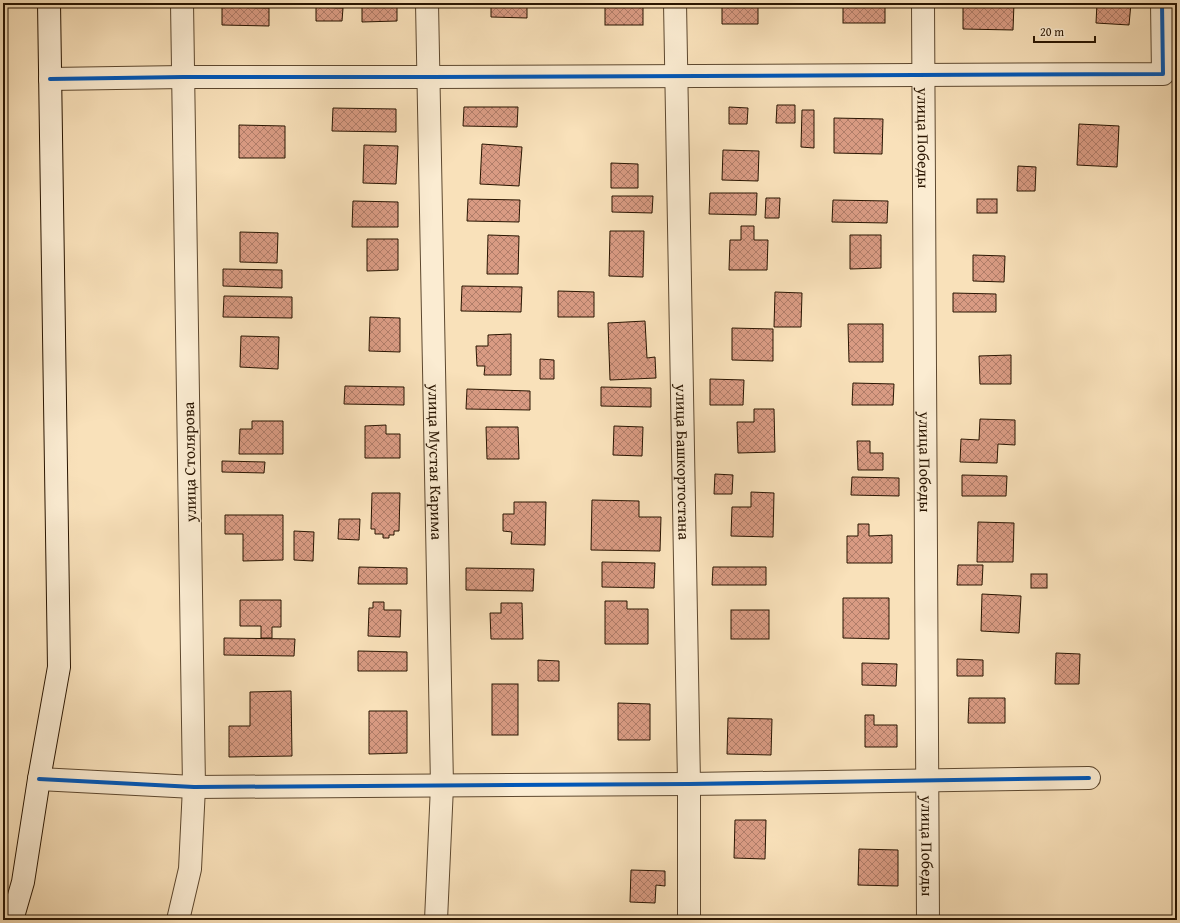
<svg xmlns="http://www.w3.org/2000/svg" width="1180" height="923" font-family="'Gentium Book Plus',serif">
<style>
.building{fill:url(#building-cross-hatch);stroke:#291501}
.lines{fill:none;stroke-linecap:round;stroke-linejoin:round}
.minor-casing{stroke:#5d482f;stroke-width:24}
.secondary-casing{stroke:#291501;stroke-width:24}
.minor{stroke:#fbecd2;stroke-width:22}
.secondary{stroke:#fbecd2;stroke-width:22}
.cycleway-casing{stroke:#fbecd2;stroke-width:6}
.cycleway{stroke:#0057b8;stroke-width:4}
.labels{text-anchor:middle;stroke-width:3;stroke-linejoin:round;paint-order:stroke}
.street-label{font-size:16px;fill:#291501;stroke:#fbecd2}
</style>
<defs>
<pattern id="building-cross-hatch" width="8" height="8" patternUnits="userSpaceOnUse"><rect width="8" height="8" fill="#d99b83"/><path d="M0 0l8 8M0 8l8-8" fill="none" stroke="#b07d69"/></pattern>
</defs>
<rect width="100%" height="100%" fill="#f9e1ba"/>
<filter id="stains"><feTurbulence type="fractalNoise" baseFrequency=".005" numOctaves="4"/><feColorMatrix values="0 0 0 0 .2 0 0 0 0 .09 0 0 0 0 .02 0 0 0 .5 -.17"/></filter>
<radialGradient id="worn" r=".72"><stop offset=".6" stop-color="#630" stop-opacity="0"/><stop offset="1" stop-color="#630" stop-opacity=".3"/></radialGradient>
<g class="building">
<polygon points="362,3 397,3 397,21 362,22"/>
<polygon points="491,3 527,3 527,18 491,17"/>
<rect x="605" y="3" width="38" height="22"/>
<polygon points="734,3 758,3 758,24 722,24 722,5 734,5"/>
<rect x="843" y="3" width="42" height="20"/>
<polygon points="963,3 1014,3 1013,30 963,29"/>
<polygon points="1097,3 1131,3 1129,25 1096,23"/>
<polygon points="222,7 269,8 269,26 222,25"/>
<polygon points="316,7 343,8 342,21 316,21"/>
<polygon points="777,105 795,105 795,123 776,123"/>
<polygon points="464,107 518,107 517,127 463,126"/>
<polygon points="729,107 748,108 747,124 729,124"/>
<polygon points="333,108 396,109 396,132 332,131"/>
<polygon points="802,110 814,110 814,148 801,147"/>
<polygon points="834,118 883,119 882,154 834,153"/>
<polygon points="1079,124 1119,126 1117,167 1077,165"/>
<polygon points="239,125 285,126 285,158 239,158"/>
<polygon points="482,144 522,147 519,186 480,184"/>
<polygon points="364,145 398,146 396,184 363,183"/>
<polygon points="723,150 759,151 758,181 722,180"/>
<polygon points="611,163 638,164 638,188 611,188"/>
<polygon points="1018,166 1036,167 1035,191 1017,191"/>
<polygon points="710,193 757,193 756,215 709,214"/>
<polygon points="612,196 653,196 652,213 612,212"/>
<polygon points="766,198 780,198 779,218 765,218"/>
<polygon points="468,199 520,200 519,222 467,221"/>
<rect x="977" y="199" width="20" height="14"/>
<polygon points="833,200 888,201 887,223 832,222"/>
<polygon points="353,201 398,202 398,227 352,227"/>
<polygon points="741,226 754,226 754,240 768,240 767,270 729,270 730,240 741,240"/>
<polygon points="610,231 644,231 643,277 609,276"/>
<polygon points="240,232 278,233 277,263 240,262"/>
<polygon points="488,235 519,236 518,274 487,274"/>
<polygon points="850,235 881,235 881,268 850,269"/>
<polygon points="367,239 398,239 398,270 367,271"/>
<polygon points="973,255 1005,256 1004,282 973,281"/>
<polygon points="223,269 282,270 282,288 223,286"/>
<polygon points="462,286 522,287 521,312 461,311"/>
<polygon points="558,291 594,292 594,317 558,317"/>
<polygon points="775,292 802,293 801,327 774,327"/>
<polygon points="953,293 996,294 996,312 953,312"/>
<polygon points="224,296 292,297 292,318 223,317"/>
<polygon points="370,317 400,318 400,352 369,351"/>
<polygon points="645,321 647,358 655,357 656,378 610,380 608,323"/>
<polygon points="848,324 883,324 883,362 849,362"/>
<polygon points="732,328 773,329 773,361 732,360"/>
<polygon points="511,334 511,375 484,375 485,366 477,366 476,346 488,346 488,335"/>
<polygon points="241,336 279,337 278,369 240,367"/>
<polygon points="1011,355 1011,384 980,384 979,356"/>
<polygon points="540,359 554,360 554,379 540,379"/>
<polygon points="710,379 744,380 743,405 710,405"/>
<polygon points="853,383 894,384 893,405 852,405"/>
<polygon points="345,386 404,387 404,405 344,404"/>
<polygon points="601,387 651,388 651,407 601,406"/>
<polygon points="467,389 530,391 530,410 466,409"/>
<polygon points="754,409 774,409 775,452 738,453 737,422 754,422"/>
<polygon points="980,419 1015,420 1015,445 998,444 997,463 960,462 961,439 979,440"/>
<polygon points="252,421 283,421 283,454 239,454 240,429 252,429"/>
<polygon points="386,425 386,434 400,434 400,458 365,458 365,426"/>
<polygon points="614,426 643,427 642,456 613,455"/>
<polygon points="486,427 518,427 519,459 487,459"/>
<polygon points="857,441 870,441 870,453 883,453 883,470 858,470"/>
<polygon points="222,461 265,462 264,473 222,472"/>
<polygon points="715,474 733,475 732,494 714,494"/>
<polygon points="962,475 1007,476 1006,496 962,496"/>
<polygon points="852,477 899,478 899,496 851,495"/>
<polygon points="751,492 774,493 773,537 731,536 732,507 751,507"/>
<polygon points="372,493 400,493 399,531 394,531 394,535 389,535 389,538 383,538 383,534 375,534 375,529 371,529"/>
<polygon points="592,500 639,501 639,517 661,517 660,551 591,550"/>
<polygon points="514,502 546,502 545,545 511,544 512,532 503,531 503,514 514,514"/>
<polygon points="225,515 283,515 283,560 243,561 243,534 225,534"/>
<polygon points="339,519 360,519 359,540 338,539"/>
<polygon points="978,522 1014,523 1013,562 977,562"/>
<polygon points="858,524 869,524 869,536 892,535 892,563 847,563 847,536 858,536"/>
<polygon points="294,531 314,532 313,561 294,560"/>
<polygon points="602,562 655,563 654,588 602,587"/>
<polygon points="958,565 983,565 982,585 957,585"/>
<polygon points="359,567 407,568 407,584 358,584"/>
<polygon points="713,567 766,567 766,585 712,585"/>
<polygon points="466,568 534,569 533,591 466,590"/>
<rect x="1031" y="574" width="16" height="14"/>
<polygon points="982,594 1021,596 1019,633 981,631"/>
<polygon points="843,598 889,598 889,639 843,638"/>
<polygon points="240,600 281,600 281,627 272,627 272,638 261,638 261,626 240,626"/>
<polygon points="605,601 627,601 627,609 648,609 648,644 605,644"/>
<polygon points="373,602 384,602 384,610 401,610 400,637 368,636 369,608 373,608"/>
<polygon points="501,603 522,603 523,639 491,639 490,613 501,613"/>
<rect x="731" y="610" width="38" height="29"/>
<polygon points="224,638 295,639 294,656 224,655"/>
<polygon points="358,651 407,652 407,671 358,671"/>
<polygon points="1056,653 1080,654 1079,684 1055,684"/>
<polygon points="957,659 983,660 983,676 957,676"/>
<polygon points="538,660 559,661 559,681 538,681"/>
<polygon points="862,663 897,664 896,686 862,685"/>
<rect x="492" y="684" width="26" height="51"/>
<polygon points="291,691 292,756 229,757 229,726 250,726 250,692"/>
<polygon points="969,698 1005,698 1005,723 968,723"/>
<polygon points="618,703 650,704 650,740 618,740"/>
<polygon points="369,711 407,711 407,753 369,754"/>
<polygon points="865,715 874,715 874,725 897,725 897,747 865,747"/>
<polygon points="728,718 772,719 771,755 727,754"/>
<polygon points="735,820 766,820 765,859 734,858"/>
<polygon points="859,849 898,850 898,886 858,885"/>
<polygon points="631,870 665,871 665,886 656,885 655,903 630,902"/>
</g>
<g class="lines">
<defs>
<g id="minor">
<path id="s1" d="M427,3l15,783 -6,134"/>
<path id="s2" d="M675,3l14,781v136"/>
<path id="s3" d="M923,3l5,917"/>
<polyline points="50,79 183,77 429,77 1163,74 1162,3"/>
<polyline points="39,779 194,787 689,784 1089,778"/>
<polyline points="178,920 190,869 194,787 182,3"/>
</g>
<polyline id="secondary" points="12,920 23,882 39,779 59,667 49,3"/>
</defs>
<use href="#minor" class="minor-casing"/>
<use href="#secondary" class="secondary-casing"/>
<use href="#minor" class="minor"/>
<use href="#secondary" class="secondary"/>
<defs>
<g id="cycleway">
<polyline points="50,79 183,77 429,77 1163,74 1162,3"/>
<polyline points="39,779 194,787 689,784 1089,778"/>
</g>
</defs>
<use href="#cycleway" class="cycleway-casing"/>
<use href="#cycleway" class="cycleway"/>
</g>
<g class="labels">
<g class="street-label">
<text dy="6" stroke="none"><textPath href="#s3" startOffset="135">улица Победы</textPath></text>
<text dy="6" stroke="none"><textPath href="#s2" startOffset="459">улица Башкортостана</textPath></text>
<text dy="6" stroke="none"><textPath href="#s3" startOffset="459">улица Победы</textPath></text>
<text transform="translate(189 462) rotate(-91)" y="6">улица Столярова</text>
<text dy="6" stroke="none"><textPath href="#s1" startOffset="459">улица Мустая Карима</textPath></text>
<text dy="6" stroke="none"><textPath href="#s3" startOffset="843">улица Победы</textPath></text>
</g>
</g>
<rect width="1180" height="923" fill="none" stroke="#f9e1ba" stroke-width="16"/>
<rect x="4" y="4" width="1172" height="915" fill="none" stroke="#291501" stroke-width="2"/>
<rect x="8" y="8" width="1164" height="907" fill="none" stroke="#291501"/>
<path d="M1034 36v6h61v-6" fill="none" stroke="#291501" stroke-width="2"/>
<text x="1040" y="36" font-size="12" fill="#291501" stroke="#fbecd2" stroke-width="3" paint-order="stroke">20 m</text>
<rect width="100%" height="100%" filter="url(#stains)"/>
<rect width="100%" height="100%" fill="url(#worn)"/>
</svg>
